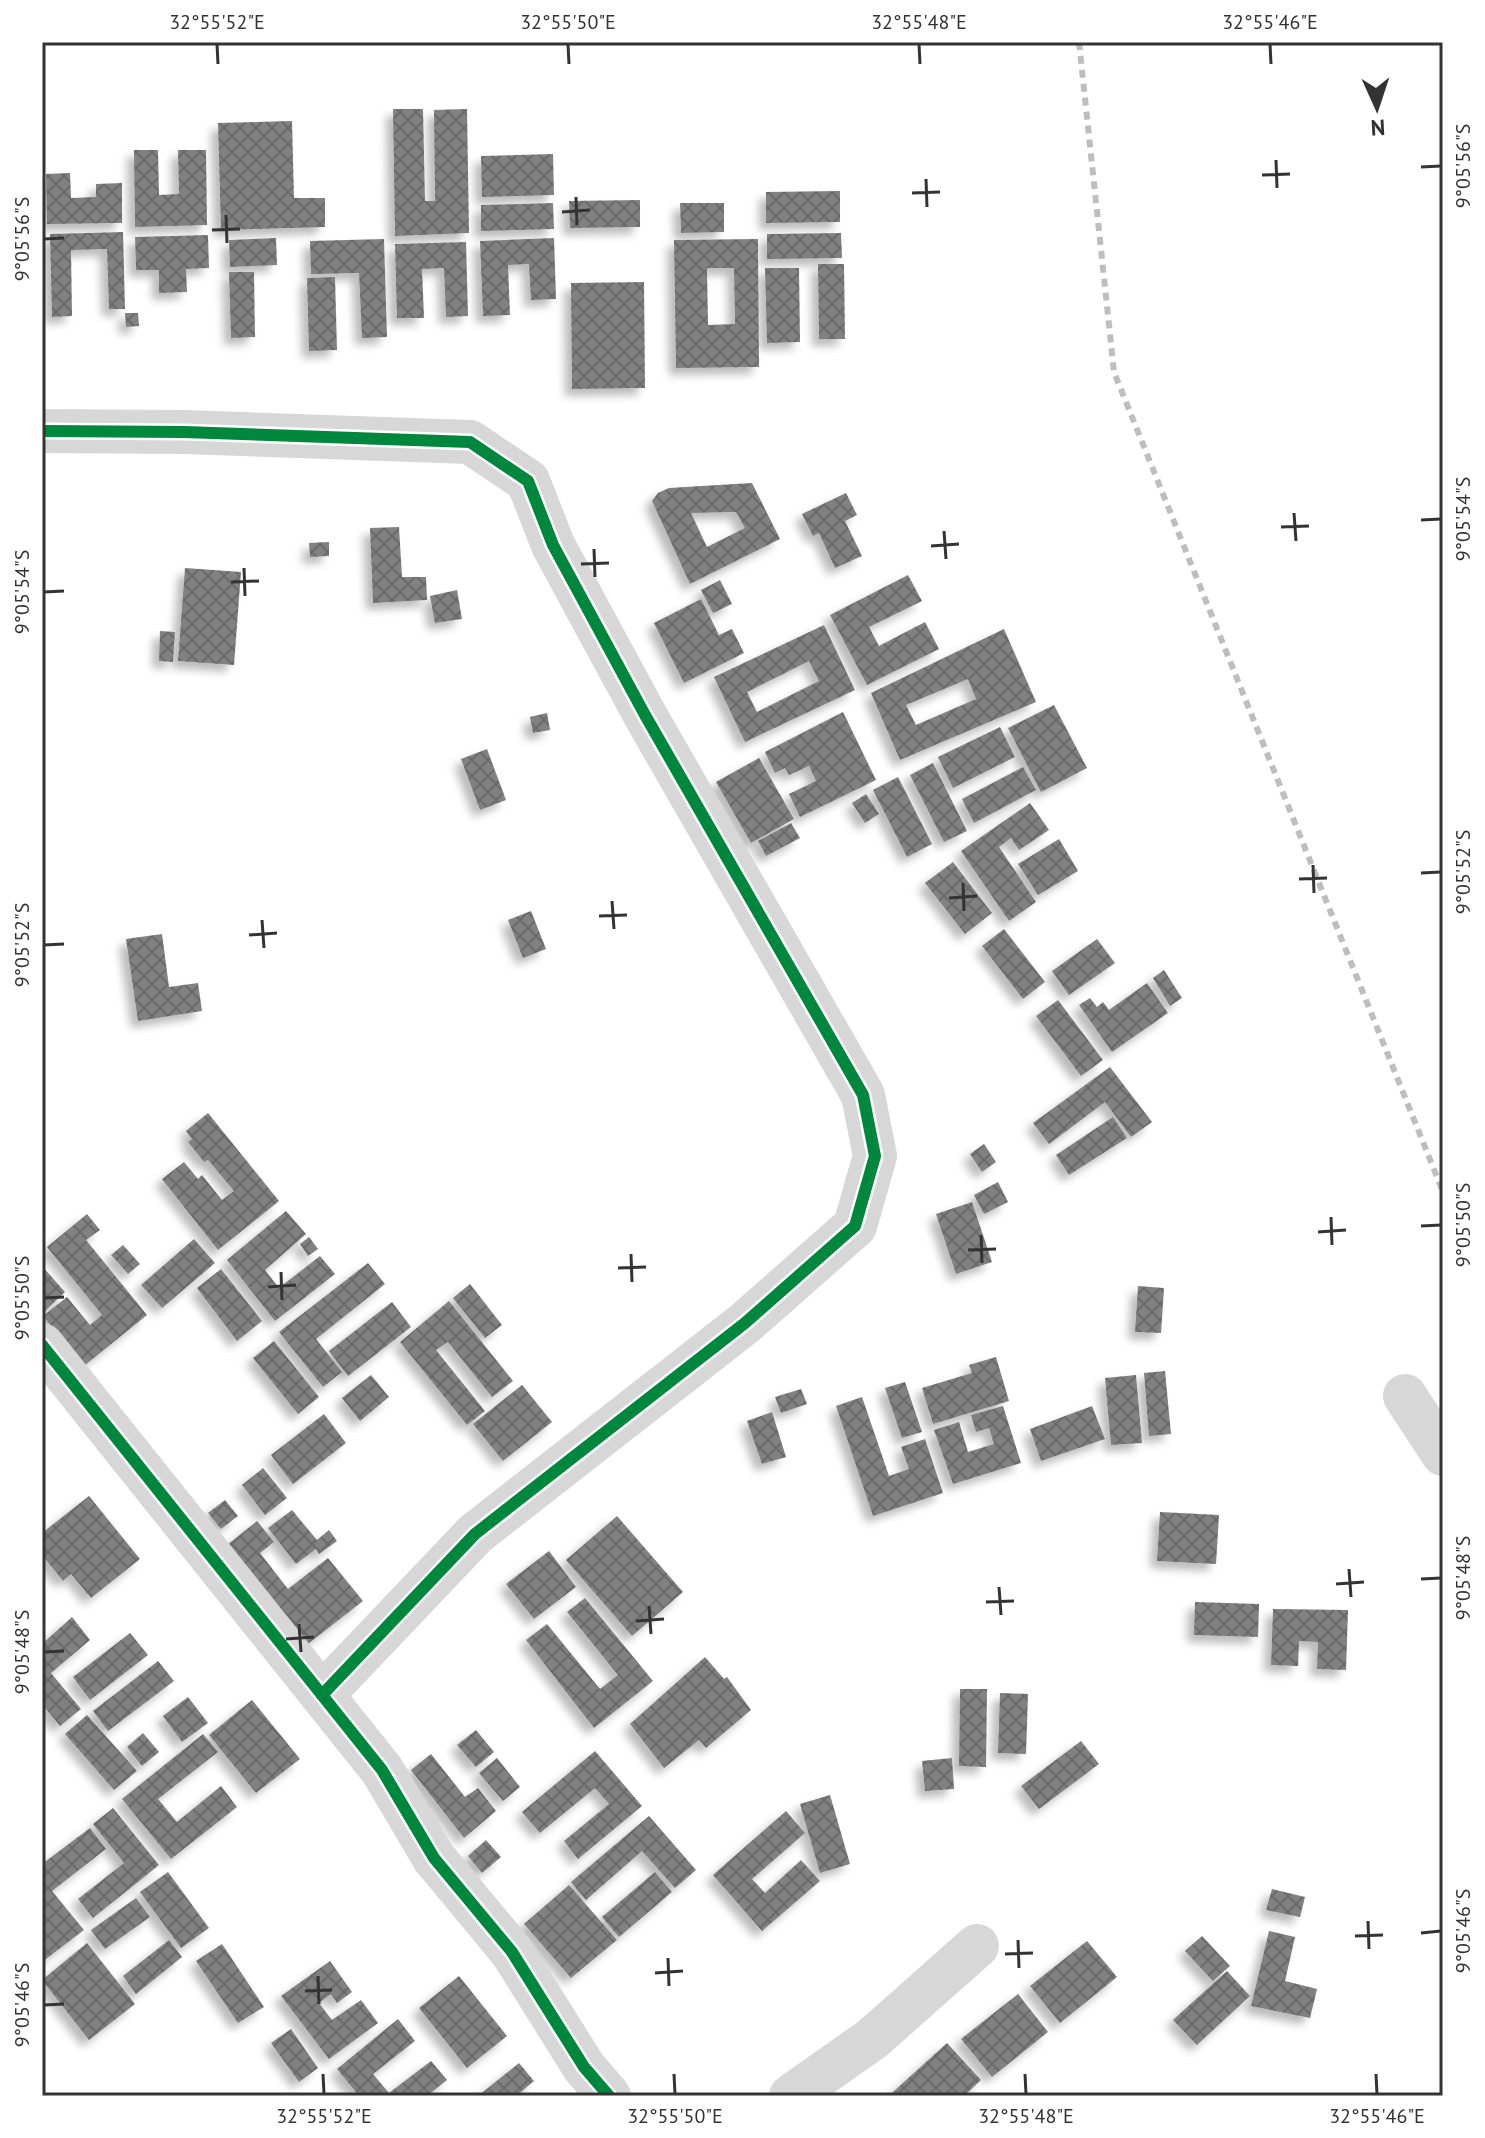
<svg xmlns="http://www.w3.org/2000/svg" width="1485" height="2138" font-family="'PT Sans',sans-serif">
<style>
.building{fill:url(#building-cross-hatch);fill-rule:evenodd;filter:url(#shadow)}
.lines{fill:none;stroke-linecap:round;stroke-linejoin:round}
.street{stroke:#d7d7d7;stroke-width:44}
.rail{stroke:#bebebe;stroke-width:6;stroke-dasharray:8 6;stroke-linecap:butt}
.cycleway-casing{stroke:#fff;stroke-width:17}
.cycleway{stroke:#00873e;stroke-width:12}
.ticks{fill:none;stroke:#333;stroke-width:3}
.neatline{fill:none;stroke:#333;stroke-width:3}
.ticks-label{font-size:20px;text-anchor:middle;fill:#333}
</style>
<defs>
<pattern id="building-cross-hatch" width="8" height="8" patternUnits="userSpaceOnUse" patternTransform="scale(2)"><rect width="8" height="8" fill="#818181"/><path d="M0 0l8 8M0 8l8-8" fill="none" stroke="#6a6a6a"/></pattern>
<filter id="shadow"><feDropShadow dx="-7" dy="7" stdDeviation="4" flood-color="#0004"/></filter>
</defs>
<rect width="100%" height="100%" fill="#fff"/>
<g class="building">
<polygon points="393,109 423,109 425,201 435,201 434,110 467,109 469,233 395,236"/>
<polygon points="292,121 294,198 325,198 325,227 221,230 218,123"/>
<polygon points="134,150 158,150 159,195 179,194 178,150 206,150 207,225 135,227"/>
<polygon points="553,154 554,195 482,197 481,156"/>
<polygon points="70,173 71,198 96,197 96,184 122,183 122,223 47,224 46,174"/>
<polygon points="840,191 840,222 766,223 766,192"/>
<polygon points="640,200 640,227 570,228 569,201"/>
<polygon points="553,203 554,229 481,231 481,205"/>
<polygon points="680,203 724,203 724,232 681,233"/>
<polygon points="123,232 125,309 109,309 107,249 71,250 72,316 52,317 50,234"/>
<polygon points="841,233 842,258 767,259 767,234"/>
<polygon points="208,235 209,268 186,269 187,292 159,293 159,270 136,270 135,237"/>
<polygon points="276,238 277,265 230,267 229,240"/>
<polygon points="554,238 556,299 531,300 529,264 508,265 510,315 483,316 480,241"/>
<polygon points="384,239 387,337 362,338 359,273 311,274 310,241"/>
<path d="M758,239l1,128 -83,1 -2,-128zM707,268h27l1,56 -27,1z"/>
<polygon points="466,242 468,316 446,317 444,268 422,269 424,318 397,318 395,244"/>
<polygon points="818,264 844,264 845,339 819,339"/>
<polygon points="765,268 799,268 800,342 767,343"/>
<polygon points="229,272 254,272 255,337 231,338"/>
<polygon points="335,277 337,350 309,351 307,278"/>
<polygon points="644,282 645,388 572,389 571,283"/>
<polygon points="125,313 138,313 139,326 126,327"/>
<path d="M752,483l28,56 -90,45 -38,-83 6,-8 11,-5zM736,512l9,16 -38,19 -16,-34z"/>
<polygon points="846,493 857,515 845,521 862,556 835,568 819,533 813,536 802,514"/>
<polygon points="399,527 402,577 426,577 427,600 373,603 370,528"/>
<polygon points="329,542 329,556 310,557 309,543"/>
<polygon points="185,568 241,572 234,665 178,661"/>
<polygon points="908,575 922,601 869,627 879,646 925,622 939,649 867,685 830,615"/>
<polygon points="720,580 732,604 713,613 701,590"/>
<polygon points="457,590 462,619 435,623 430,596"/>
<polygon points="701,599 719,635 732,629 744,653 684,683 654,623"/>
<path d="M824,625l31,65 -110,52 -31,-65zM809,661l10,20 -62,31 -10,-20z"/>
<path d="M1004,629l32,73 -136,58 -29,-67zM968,679l8,20 -60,26 -10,-20z"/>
<polygon points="160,631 175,632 173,662 159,661"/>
<polygon points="1054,705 1087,768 1041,792 1008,728"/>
<polygon points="843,712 876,780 800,817 789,794 816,781 809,766 789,775 785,768 775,773 765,752"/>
<polygon points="547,713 550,730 533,733 530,717"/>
<polygon points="1000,727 1015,757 953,788 938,757"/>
<polygon points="487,749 506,800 480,810 461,759"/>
<polygon points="759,758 794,819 751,843 716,782"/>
<polygon points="933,763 967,831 944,842 910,775"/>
<polygon points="1023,767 1036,790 974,823 962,799"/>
<polygon points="898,777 932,844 907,857 873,790"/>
<polygon points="866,794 879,814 865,823 852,803"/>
<polygon points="1030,803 1049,830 1019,850 1011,838 999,847 1036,902 1009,921 961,851"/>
<polygon points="791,823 800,838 766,856 758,841"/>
<polygon points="1059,839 1078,871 1038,895 1018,864"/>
<polygon points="953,862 992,913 965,934 925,883"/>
<polygon points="531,911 546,949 523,958 508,920"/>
<polygon points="1004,929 1045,982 1023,999 982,946"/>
<polygon points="162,934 169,987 198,983 202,1011 138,1021 126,939"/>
<polygon points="1097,939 1115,963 1069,995 1052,971"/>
<polygon points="1164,970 1182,998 1170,1006 1153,978"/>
<polygon points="1147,983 1168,1013 1112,1052 1079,1005 1090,998 1097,1007 1103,1002 1109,1010"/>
<polygon points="1058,1000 1103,1060 1081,1076 1036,1016"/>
<polygon points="1110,1067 1152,1122 1131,1137 1105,1102 1049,1144 1033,1123"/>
<polygon points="208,1113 279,1201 218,1250 162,1179 184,1162 198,1179 202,1175 222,1200 234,1191 208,1160 204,1162 188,1142 192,1139 186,1131"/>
<polygon points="1113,1117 1127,1138 1069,1175 1056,1155"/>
<polygon points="984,1144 996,1162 982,1172 970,1154"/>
<polygon points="998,1182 1008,1202 984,1214 974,1195"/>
<polygon points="972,1202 992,1262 956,1274 936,1214"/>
<polygon points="286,1211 306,1234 265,1270 279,1288 320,1256 335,1274 275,1321 227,1260"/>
<polygon points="87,1214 100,1230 86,1240 147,1315 84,1366 43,1316 67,1297 90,1325 102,1315 47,1247"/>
<polygon points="309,1237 318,1249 308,1256 300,1244"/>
<polygon points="194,1239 215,1263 162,1308 141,1285"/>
<polygon points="123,1245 140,1264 128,1274 111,1255"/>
<polygon points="368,1263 385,1284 316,1339 342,1372 323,1387 279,1332"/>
<polygon points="42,1266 65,1292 45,1311 42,1308"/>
<polygon points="221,1269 262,1321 237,1341 197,1288"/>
<polygon points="470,1284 502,1325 485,1338 453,1298"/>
<polygon points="1138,1286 1164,1288 1161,1333 1135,1332"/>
<polygon points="449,1301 513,1381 492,1397 448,1342 436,1350 485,1411 467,1425 400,1342"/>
<polygon points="392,1302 411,1327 348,1376 329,1351"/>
<polygon points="274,1341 319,1397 298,1414 253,1358"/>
<polygon points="996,1357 1009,1401 933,1424 922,1388 972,1373 969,1365"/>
<polygon points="1165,1371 1171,1434 1149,1436 1144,1373"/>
<polygon points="371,1375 389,1397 360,1421 342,1398"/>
<polygon points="1136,1375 1142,1443 1111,1445 1105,1378"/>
<polygon points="905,1382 922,1432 902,1438 885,1388"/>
<polygon points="522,1385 552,1422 503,1461 473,1424"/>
<polygon points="801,1389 807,1404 781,1413 775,1397"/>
<polygon points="862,1397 889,1476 909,1469 901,1447 925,1439 943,1493 873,1516 836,1406"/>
<polygon points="1003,1406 1021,1463 953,1484 934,1430 959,1422 968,1452 994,1444 989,1428 976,1432 971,1415"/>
<polygon points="1092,1406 1105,1439 1041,1461 1030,1429"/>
<polygon points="772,1412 786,1457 762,1464 747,1421"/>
<polygon points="324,1414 346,1443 293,1484 271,1455"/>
<polygon points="263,1468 287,1498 265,1515 242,1485"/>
<polygon points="89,1496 140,1559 91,1598 71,1574 63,1581 42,1555 42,1533"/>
<polygon points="225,1500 238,1516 221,1529 208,1513"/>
<polygon points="292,1510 317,1540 329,1530 337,1541 319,1554 316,1549 296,1564 268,1528"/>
<polygon points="1160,1512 1219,1515 1216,1564 1157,1561"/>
<polygon points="617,1516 683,1592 632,1636 566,1560"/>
<polygon points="257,1521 274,1542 260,1553 288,1589 328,1558 363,1601 304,1647 226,1546"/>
<polygon points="549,1551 576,1587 534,1619 506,1584"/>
<polygon points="585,1598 653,1681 594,1728 526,1640 547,1624 600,1689 618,1675 567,1612"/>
<polygon points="1195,1602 1259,1604 1258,1637 1194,1635"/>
<polygon points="1273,1609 1348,1610 1346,1670 1317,1669 1318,1642 1299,1641 1298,1666 1271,1665"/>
<polygon points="72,1617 90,1640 51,1673 81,1709 60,1726 42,1704 42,1644"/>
<polygon points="130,1633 148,1655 90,1700 73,1677"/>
<polygon points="705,1657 724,1679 727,1677 751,1710 706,1748 699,1740 664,1768 630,1724"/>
<polygon points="158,1661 174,1681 108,1731 93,1711"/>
<polygon points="960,1689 987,1689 986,1767 959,1766"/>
<polygon points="1000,1693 1028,1694 1026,1754 998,1753"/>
<polygon points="188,1697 208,1723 182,1742 163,1716"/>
<polygon points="252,1700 300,1759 256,1793 209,1735"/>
<polygon points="87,1715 137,1771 114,1790 65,1734"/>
<polygon points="476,1730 494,1752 476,1767 457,1745"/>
<polygon points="143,1733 159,1752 142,1766 127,1747"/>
<polygon points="203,1734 218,1752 158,1799 177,1822 221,1786 237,1807 171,1859 122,1799"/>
<polygon points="1081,1741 1099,1764 1039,1809 1021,1786"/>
<polygon points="595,1751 642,1806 578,1859 564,1841 609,1804 595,1788 540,1833 522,1812"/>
<polygon points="431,1754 465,1797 478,1788 496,1811 464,1838 411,1770"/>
<polygon points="497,1758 520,1787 503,1801 479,1773"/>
<polygon points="952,1758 954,1789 925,1791 922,1761"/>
<polygon points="830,1795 850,1864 820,1873 800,1804"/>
<polygon points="113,1808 159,1865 93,1918 78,1899 124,1863 93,1824"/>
<polygon points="786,1811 805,1833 752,1879 765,1893 801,1860 820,1881 762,1931 713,1875"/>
<polygon points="649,1816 696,1870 675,1888 642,1851 586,1900 571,1882"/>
<polygon points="90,1828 106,1849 52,1891 84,1930 42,1962 42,1864"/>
<polygon points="486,1840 501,1857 482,1873 468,1856"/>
<polygon points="168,1872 209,1928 181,1948 140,1892"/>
<polygon points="655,1872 672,1892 619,1937 602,1917"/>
<polygon points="569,1885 617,1940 571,1978 524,1924"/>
<polygon points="1272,1889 1305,1897 1300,1917 1266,1910"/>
<polygon points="136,1898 150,1917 105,1949 91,1930"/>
<polygon points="1269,1931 1295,1937 1285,1981 1317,1989 1310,2018 1251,2006"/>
<polygon points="1202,1936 1230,1966 1213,1981 1185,1951"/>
<polygon points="169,1940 182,1957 136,1994 123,1976"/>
<polygon points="1087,1941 1117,1977 1060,2023 1030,1986"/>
<polygon points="87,1943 135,2004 89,2040 42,1980"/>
<polygon points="222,1944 264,2007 238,2023 196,1961"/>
<polygon points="330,1961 352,1992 337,2003 331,1994 319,2003 332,2020 361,2000 378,2023 329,2059 281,1996"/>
<polygon points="1227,1971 1250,1996 1197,2045 1173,2020"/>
<polygon points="459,1976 507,2036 467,2068 419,2008"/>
<polygon points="1018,1994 1048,2032 992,2077 961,2039"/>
<polygon points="398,2019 415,2041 373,2074 389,2093 431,2061 447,2080 427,2096 359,2096 337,2069"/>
<polygon points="291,2029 318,2068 299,2082 271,2043"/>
<polygon points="947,2043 981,2080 964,2096 896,2096 893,2092"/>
<polygon points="519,2063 534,2081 516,2096 478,2096"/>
</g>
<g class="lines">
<g class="street">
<polyline points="42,431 184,432 470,442 528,481 553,545 645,715 863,1095 875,1156 855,1226 745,1323 475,1534 322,1695"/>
<polyline points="42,1345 382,1770 434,1858 512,1952 584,2067 609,2096"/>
<polyline points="1405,1396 1443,1454"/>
<polyline points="791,2096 872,2039 977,1946"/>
</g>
<polyline class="rail" points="1079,42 1114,372 1443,1192"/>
<defs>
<g id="cycleway">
<polyline points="42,431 184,432 470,442 528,481 553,545 645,715 863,1095 875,1156 855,1226 745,1323 475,1534 322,1695"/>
<polyline points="42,1345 382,1770 434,1858 512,1952 584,2067 609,2096"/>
</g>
</defs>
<use href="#cycleway" class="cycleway-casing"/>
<use href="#cycleway" class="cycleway"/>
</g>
<path class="ticks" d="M217,44l1,20M568,44l1,20M919,44l1,20M1270,44l1,20M1276,160l1,28M1421,167l20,-1M1262,175l28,-1M926,179l1,28M912,193l28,-1M576,197l1,28M562,212l28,-2M226,215l1,28M212,230l28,-1M44,239l20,-1M1294,513l2,28M1421,520l20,-1M1281,527l28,-1M944,531l2,28M931,546l28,-2M594,549l1,28M581,564l28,-1M244,568l1,28M231,582l28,-1M44,592l20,-1M1313,865l1,28M1421,873l20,-1M1299,879l28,-1M963,883l1,28M949,898l28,-2M612,901l2,28M599,916l28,-1M262,920l2,28M249,935l28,-2M44,945l20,-1M1331,1217l1,28M1421,1226l20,-1M1318,1232l28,-2M981,1235l1,28M968,1250l28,-1M631,1254l1,28M618,1268l28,-1M281,1272l1,28M268,1287l28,-2M44,1298l20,-1M1349,1569l2,28M1421,1579l20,-1M1336,1584l28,-2M999,1587l2,28M986,1602l28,-1M649,1606l2,28M636,1621l28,-2M299,1624l2,28M286,1639l28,-2M44,1652l20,-1M1368,1921l1,28M1421,1933l20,-2M1355,1936l28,-1M1018,1940l1,28M1005,1954l28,-1M668,1958l1,28M655,1973l28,-2M318,1976l1,28M305,1991l27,-1M44,2005l20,-1M323,2074l1,20M674,2074l1,20M1025,2074l1,20M1376,2074l1,20"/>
<rect width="1485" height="2138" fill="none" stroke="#ffffff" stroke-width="88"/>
<g transform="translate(1377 108) rotate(177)" stroke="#ffffff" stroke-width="6" paint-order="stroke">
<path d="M0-6L14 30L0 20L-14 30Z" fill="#333333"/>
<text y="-12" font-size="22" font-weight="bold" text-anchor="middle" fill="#333333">N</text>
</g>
<rect x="44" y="44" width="1397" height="2050" class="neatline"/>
<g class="ticks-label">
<text x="217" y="29">32°55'52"E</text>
<text x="568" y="29">32°55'50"E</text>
<text x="919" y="29">32°55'48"E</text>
<text x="1270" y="29">32°55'46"E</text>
<text transform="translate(1463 166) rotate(-90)" y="7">9°05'56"S</text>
<text transform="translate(22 239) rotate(-90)" y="7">9°05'56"S</text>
<text transform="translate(1463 519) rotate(-90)" y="7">9°05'54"S</text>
<text transform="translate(22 592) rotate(-90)" y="7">9°05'54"S</text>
<text transform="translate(1463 872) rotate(-90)" y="7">9°05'52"S</text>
<text transform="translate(22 945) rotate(-90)" y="7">9°05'52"S</text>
<text transform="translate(1463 1225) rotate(-90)" y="7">9°05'50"S</text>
<text transform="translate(22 1298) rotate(-90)" y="7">9°05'50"S</text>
<text transform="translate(1463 1578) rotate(-90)" y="7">9°05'48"S</text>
<text transform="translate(22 1652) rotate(-90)" y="7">9°05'48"S</text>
<text transform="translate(1463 1931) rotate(-90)" y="7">9°05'46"S</text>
<text transform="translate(22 2005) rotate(-90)" y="7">9°05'46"S</text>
<text x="324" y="2123">32°55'52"E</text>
<text x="675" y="2123">32°55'50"E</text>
<text x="1026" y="2123">32°55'48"E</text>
<text x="1377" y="2123">32°55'46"E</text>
</g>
</svg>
